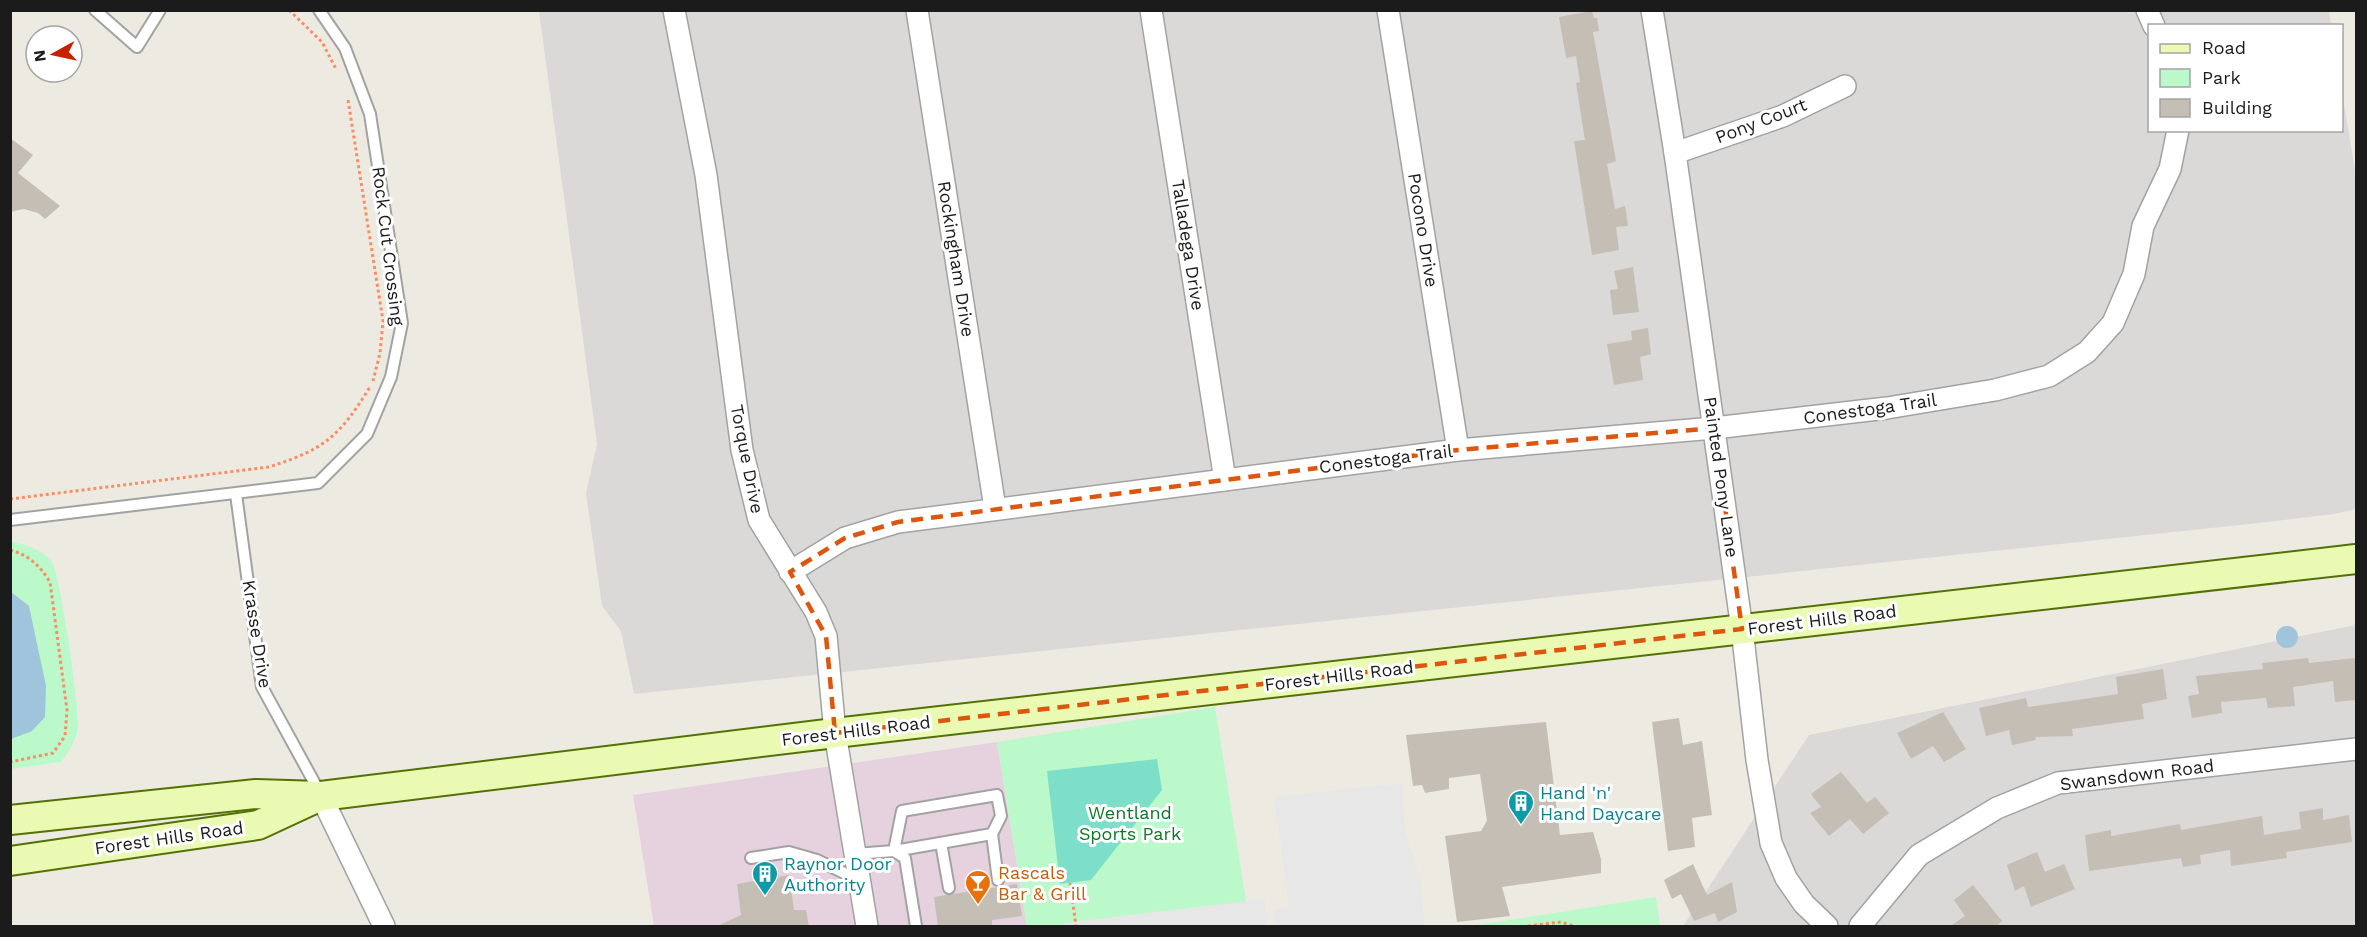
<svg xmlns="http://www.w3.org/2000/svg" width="2367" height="937" font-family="'Work Sans',sans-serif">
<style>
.residential{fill:#dad9d8}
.industrial{fill:#e6d2df}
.park{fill:#bbf9cb}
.pitch{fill:#7ddec9}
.parking{fill:#e7e7e7}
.water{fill:#a0c4dc}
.building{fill:#c5beb4}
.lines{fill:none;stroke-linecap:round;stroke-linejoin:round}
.lane-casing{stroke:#a2a2a2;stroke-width:14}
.street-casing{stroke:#a2a2a2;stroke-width:24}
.secondary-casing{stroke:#537104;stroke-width:32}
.path{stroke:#fb8d64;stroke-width:3;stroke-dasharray:3 3;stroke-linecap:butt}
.lane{stroke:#fff;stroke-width:10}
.street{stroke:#fff;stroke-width:21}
.secondary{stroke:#eafab2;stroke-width:28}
.marked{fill:none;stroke:#de560d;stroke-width:4.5;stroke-dasharray:12 8;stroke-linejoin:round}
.labels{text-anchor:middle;stroke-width:6;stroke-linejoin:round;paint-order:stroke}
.street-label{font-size:18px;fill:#1b1b1b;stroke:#fff}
.culture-label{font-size:18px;fill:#0d838f;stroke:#fff;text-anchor:start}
.park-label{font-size:18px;fill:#0a7926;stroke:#fff}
.food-label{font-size:18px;fill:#c56008;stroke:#fff;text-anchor:start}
</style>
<rect width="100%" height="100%" fill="#edebe1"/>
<g class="residential">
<polygon points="539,11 2329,11 2331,25 2150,26 2150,130 2342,130 2342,91 2356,177 2356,509 2334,514 2259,523 634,694 621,631 602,606 586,493 597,444"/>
<polygon points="2356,625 2356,926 1683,926 1809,735"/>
</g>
<polygon class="industrial" points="997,742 1027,926 654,926 633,795"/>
<g class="park">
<path d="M10,541c16,4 30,7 41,20 9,9 28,146 27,164 -1,14 -9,27 -17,37l-50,7z"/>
<polygon points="1215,707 1250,926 1027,926 997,742"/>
<polygon points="1656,897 1660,926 1471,926"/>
</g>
<polygon class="pitch" points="1157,759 1162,790 1091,880 1060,884 1047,771"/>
<g class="parking">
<polygon points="1403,783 1404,825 1420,879 1425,926 1274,926 1274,910 1289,907 1274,797"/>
<polygon points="1265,899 1267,926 1064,926 1064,923"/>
</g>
<g class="water">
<polygon points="11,592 29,606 46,686 45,717 32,731 11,739"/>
<circle cx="2287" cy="637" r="11"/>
</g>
<g class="building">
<polygon points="1592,11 1594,18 1597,18 1599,31 1593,32 1616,161 1607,164 1615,209 1625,206 1628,226 1616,227 1619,250 1592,255 1574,141 1585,140 1576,83 1580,82 1576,56 1566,58 1559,17"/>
<polygon points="10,138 33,155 18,173 60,206 45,219 38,213 24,209 10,212"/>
<polygon points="1633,267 1639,312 1613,315 1610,290 1618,289 1614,271"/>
<polygon points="1648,328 1651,354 1640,357 1643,380 1614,385 1607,344 1632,340 1631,331"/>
<polygon points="2308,658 2309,663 2356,658 2356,700 2335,702 2333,681 2293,687 2295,706 2268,708 2266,698 2221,702 2222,713 2192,718 2188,696 2199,694 2196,676 2263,669 2262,663"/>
<polygon points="2163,669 2167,699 2142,704 2144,719 2072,729 2073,736 2035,737 2036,740 2012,745 2009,730 1986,736 1979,708 2026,698 2028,707 2118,694 2116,677"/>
<polygon points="1943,712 1966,749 1944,762 1933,746 1911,759 1897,733"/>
<polygon points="1679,718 1683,745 1702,741 1712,815 1692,818 1695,847 1668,851 1652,722"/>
<polygon points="1546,722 1560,835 1593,832 1601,859 1601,873 1502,887 1510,916 1457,922 1445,836 1481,831 1487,821 1480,774 1449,778 1449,789 1425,793 1422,785 1413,786 1406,735"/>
<polygon points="1841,772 1867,803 1875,797 1889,813 1863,834 1850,819 1829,836 1810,813 1821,807 1811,794"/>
<polygon points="2323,808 2323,820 2349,815 2352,842 2286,852 2287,858 2231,866 2230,850 2200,855 2201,864 2183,867 2181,858 2089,871 2085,835 2111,830 2111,836 2180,824 2181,830 2262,816 2264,835 2301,829 2299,812"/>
<polygon points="2037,852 2045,872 2064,864 2075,889 2031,907 2024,886 2015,891 2007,865"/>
<polygon points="1693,864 1707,895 1732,882 1737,912 1718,922 1715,913 1694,921 1681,894 1672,899 1664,880"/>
<polygon points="789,875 794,910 806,910 809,927 715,927 741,915 737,884"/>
<polygon points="1017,884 1022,916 992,920 992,927 938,927 934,897"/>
<polygon points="1973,885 2002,921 1995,927 1949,927 1965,916 1954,900"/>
</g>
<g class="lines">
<defs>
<g id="lane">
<polyline points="95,10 137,47 160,10"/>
<polyline points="236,494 262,687 320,793"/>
<polyline points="10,520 318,483 367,434 391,377 402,323 370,114 345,48 319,10"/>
<polyline points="992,834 998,880"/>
<polyline points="941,843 949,888"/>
<polyline points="894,851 905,858 916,926"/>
<polyline points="855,854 894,851 992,834 1001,816 997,795 902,811 894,851"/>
<polyline points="751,858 789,852 817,860 859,880"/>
</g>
<g id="street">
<polyline points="674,10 706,175 742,450 759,520 816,612 826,636 835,733 867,926"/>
<polyline points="917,10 995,508"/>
<polyline points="1151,10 1225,480"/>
<polyline points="1388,10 1458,450"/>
<polyline points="1652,10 1675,153 1742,629 1757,760 1771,843 1786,878 1804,904 1827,926"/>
<polyline points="2147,10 2154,26"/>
<polyline points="1675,153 1783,116 1845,86"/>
<polyline points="790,572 845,538 898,522 1458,450 1714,428 1887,408 1995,390 2049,376 2087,352 2113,323 2134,274 2143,226 2170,169 2178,130"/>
<polyline points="321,796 384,926"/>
<polyline points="1860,926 1919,855 1997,808 2058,783 2356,749"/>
</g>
<g id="secondary">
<polyline points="10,820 256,794 321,796 835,733 2356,559"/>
<polyline points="10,861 258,825 314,799"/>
</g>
</defs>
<use href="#lane" class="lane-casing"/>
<use href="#street" class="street-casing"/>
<use href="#secondary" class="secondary-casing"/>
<g class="path">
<polyline points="289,10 322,42 336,69"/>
<polyline points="348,100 383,321 380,353 373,381"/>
<path d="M10,499l259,-32c56,-18 70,-30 101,-80"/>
<path d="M10,550c19,5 30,16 40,32l17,128 -2,26 -12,17 -43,9"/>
<polyline points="1070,883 1076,926"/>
<polyline points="1528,926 1561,922 1574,926"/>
</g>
<use href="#lane" class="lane"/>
<use href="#street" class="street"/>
<use href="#secondary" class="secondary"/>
</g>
<path class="marked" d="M1714,428l28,201 -907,104 -9,-97 -36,-64 55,-34 53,-16 560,-72z"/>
<defs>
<symbol id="building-pin" viewBox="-11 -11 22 30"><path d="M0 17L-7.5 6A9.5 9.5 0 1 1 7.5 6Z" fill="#0f9aa8" stroke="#fff"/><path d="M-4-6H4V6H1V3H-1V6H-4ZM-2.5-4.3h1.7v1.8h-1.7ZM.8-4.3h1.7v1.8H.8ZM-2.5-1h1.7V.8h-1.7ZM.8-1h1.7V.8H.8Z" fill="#fff"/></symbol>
<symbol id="bar-pin" viewBox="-11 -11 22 30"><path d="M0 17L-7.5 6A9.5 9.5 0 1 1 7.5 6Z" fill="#e8710a" stroke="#fff"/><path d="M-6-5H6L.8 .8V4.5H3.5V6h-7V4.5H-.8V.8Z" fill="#fff"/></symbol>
</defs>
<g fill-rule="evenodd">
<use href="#building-pin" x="1506" y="788" width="30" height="40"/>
<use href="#building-pin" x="750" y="859" width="30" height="40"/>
<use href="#bar-pin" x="963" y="868" width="30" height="40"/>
</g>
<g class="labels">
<g class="street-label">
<text transform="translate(1761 121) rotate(-21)" y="6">Pony Court</text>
<text transform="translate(1423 230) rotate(81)" y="6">Pocono Drive</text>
<text transform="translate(1188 245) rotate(81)" y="6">Talladega Drive</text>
<text transform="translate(388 246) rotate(83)" y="6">Rock Cut Crossing</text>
<text transform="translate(956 259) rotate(81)" y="6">Rockingham Drive</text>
<text transform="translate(1870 409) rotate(-8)" y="6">Conestoga Trail</text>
<text transform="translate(747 459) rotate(79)" y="6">Torque Drive</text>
<text transform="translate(1386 459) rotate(-7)" y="6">Conestoga Trail</text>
<text transform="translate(1721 477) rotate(82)" y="6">Painted Pony Lane</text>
<text transform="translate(1822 620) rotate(-7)" y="6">Forest Hills Road</text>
<text transform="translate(257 634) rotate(81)" y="6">Krasse Drive</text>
<text transform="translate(1339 676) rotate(-7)" y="6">Forest Hills Road</text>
<text transform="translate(856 731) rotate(-7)" y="6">Forest Hills Road</text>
<text transform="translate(2137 775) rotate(-7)" y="6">Swansdown Road</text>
<text transform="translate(169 838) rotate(-8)" y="6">Forest Hills Road</text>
</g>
<g class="culture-label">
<text x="1540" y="799">Hand 'n'<tspan x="1540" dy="21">Hand Daycare</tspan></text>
<text x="784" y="870">Raynor Door<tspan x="784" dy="21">Authority</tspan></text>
</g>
<g class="park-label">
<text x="1130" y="819">Wentland<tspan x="1130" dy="21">Sports Park</tspan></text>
</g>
<g class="food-label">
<text x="998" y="879">Rascals<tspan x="998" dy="21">Bar &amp; Grill</tspan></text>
</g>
</g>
<rect width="2367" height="937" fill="none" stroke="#1b1b1b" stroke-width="24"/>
<rect x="2148" y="24" width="195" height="108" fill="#ffffff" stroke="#a4a4a4" stroke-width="1.5"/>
<rect x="2160" y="44" width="30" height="9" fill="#eafab2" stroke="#a4a4a4" stroke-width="1.5"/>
<text x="2202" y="54" font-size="18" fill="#1b1b1b">Road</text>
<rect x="2160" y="69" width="30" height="18" fill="#bbf9cb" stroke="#a4a4a4" stroke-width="1.5"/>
<text x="2202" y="84" font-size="18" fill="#1b1b1b">Park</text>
<rect x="2160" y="99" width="30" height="18" fill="#c5beb4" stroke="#a4a4a4" stroke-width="1.5"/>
<text x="2202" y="114" font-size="18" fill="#1b1b1b">Building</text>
<g transform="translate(54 54) rotate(262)"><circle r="28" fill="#ffffff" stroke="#a4a4a4" stroke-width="1.5"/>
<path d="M0-4.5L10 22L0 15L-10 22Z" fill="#c72100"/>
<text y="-9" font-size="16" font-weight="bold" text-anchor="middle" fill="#1b1b1b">N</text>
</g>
</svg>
